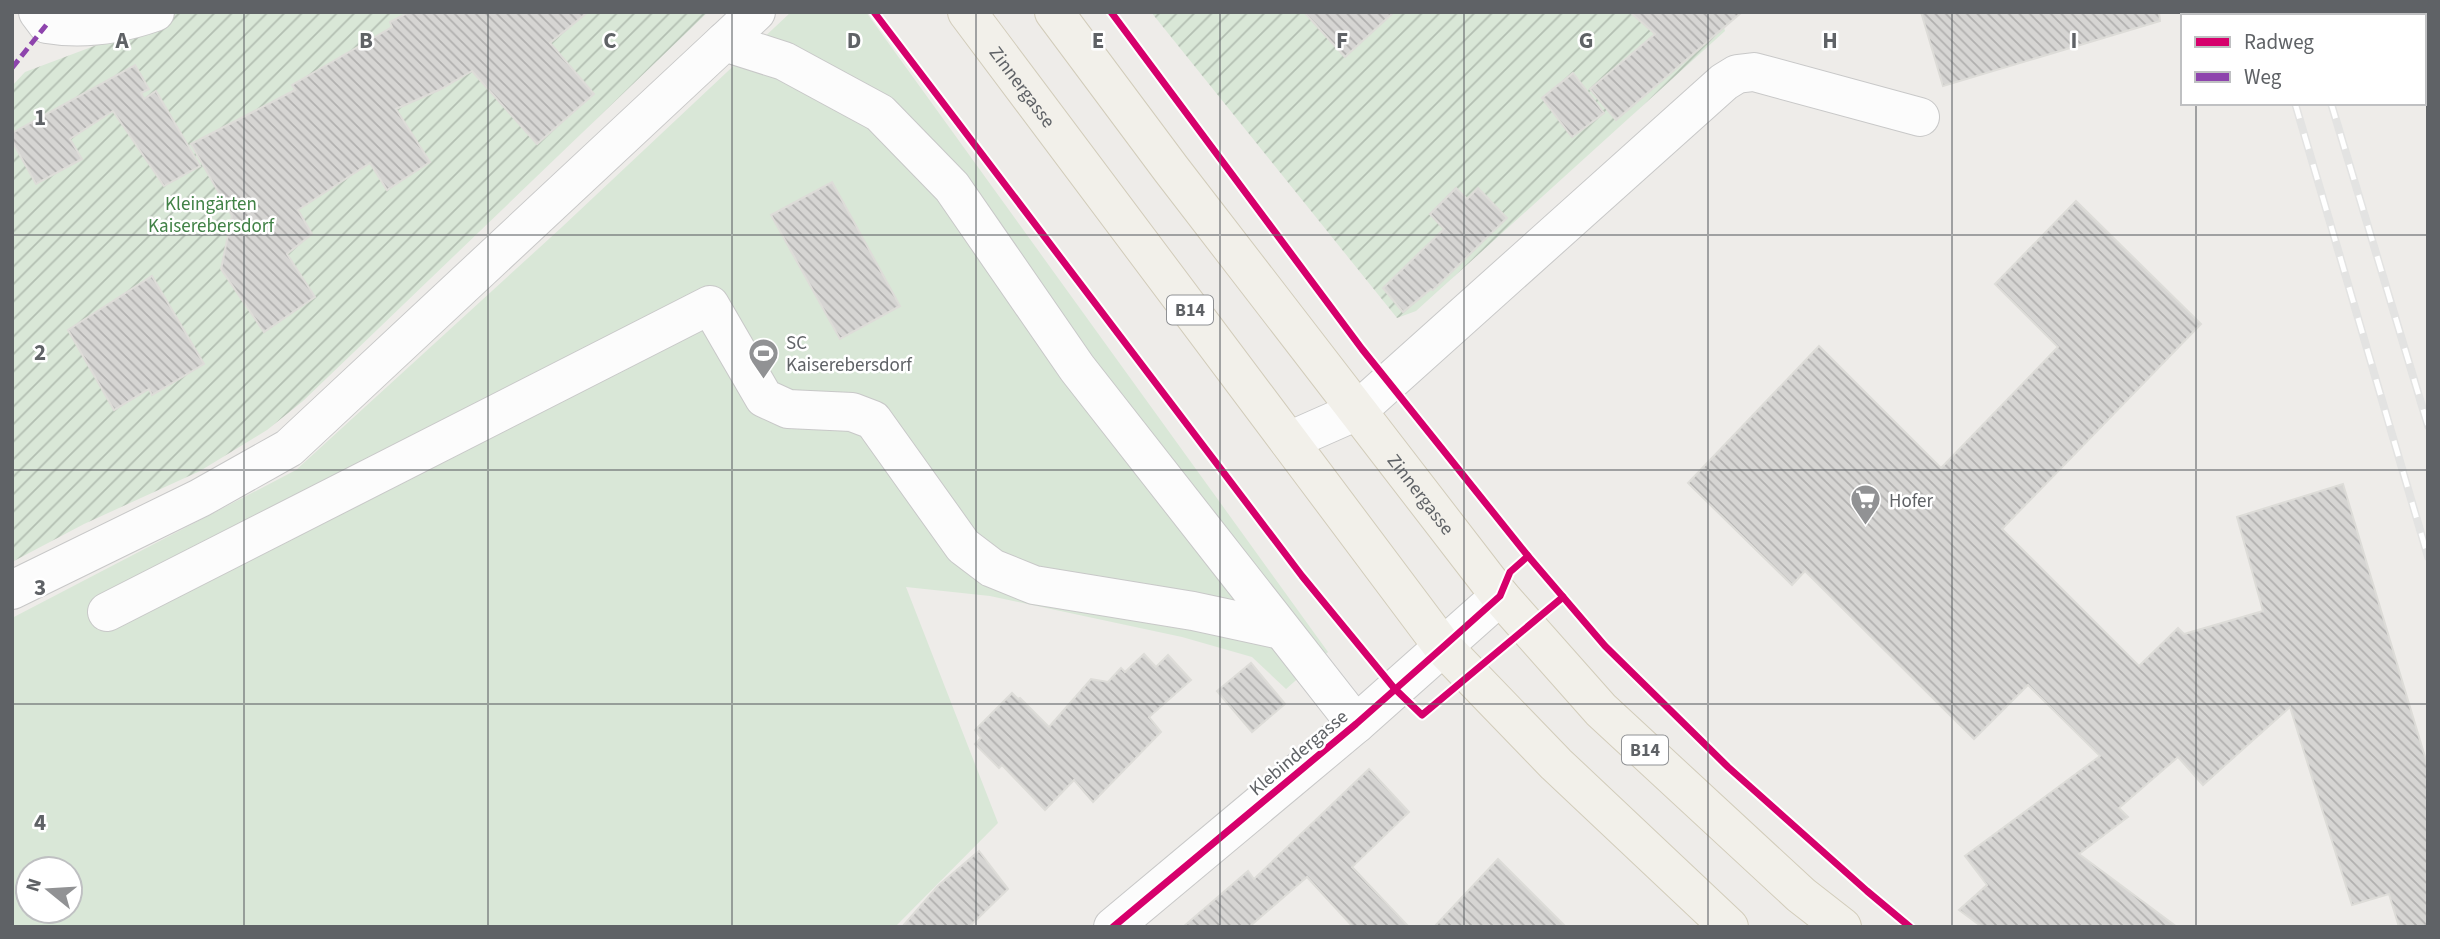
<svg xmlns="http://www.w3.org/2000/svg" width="2440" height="939" font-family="'Source Sans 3',sans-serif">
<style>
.garden{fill:url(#garden-furrows)}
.pitch{fill:#d9e7d7;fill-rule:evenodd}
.building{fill:url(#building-back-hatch);stroke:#dddcd8;stroke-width:2}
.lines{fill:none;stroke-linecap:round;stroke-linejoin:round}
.minor-casing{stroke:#c8c8c8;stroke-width:40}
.major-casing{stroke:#d2ccba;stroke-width:40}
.minor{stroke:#fcfcfc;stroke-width:38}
.major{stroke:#f2f0ea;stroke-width:38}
.rail-casing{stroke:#e3e3e2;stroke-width:8}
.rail{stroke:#fff;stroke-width:5;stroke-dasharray:16;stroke-linecap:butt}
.quiet{stroke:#8e44ad;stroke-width:5;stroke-dasharray:10 5;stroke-linecap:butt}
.cycleway-casing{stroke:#fff;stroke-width:11}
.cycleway{stroke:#d6006c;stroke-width:7}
.grid{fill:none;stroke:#5f6266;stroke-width:2;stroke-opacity:0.55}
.labels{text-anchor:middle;stroke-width:5;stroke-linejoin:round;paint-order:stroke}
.shield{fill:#fff;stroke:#8f9194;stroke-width:2}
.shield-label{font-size:18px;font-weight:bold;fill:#5f6266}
.street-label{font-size:19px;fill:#5f6266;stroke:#fff}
.park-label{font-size:19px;fill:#418246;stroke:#fff}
.poi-label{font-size:19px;fill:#5f6266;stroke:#fff;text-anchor:start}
.grid-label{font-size:23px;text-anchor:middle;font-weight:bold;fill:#5f6266;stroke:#fff;stroke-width:5;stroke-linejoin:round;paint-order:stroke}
</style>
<defs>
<pattern id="garden-furrows" width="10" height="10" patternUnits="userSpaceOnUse" patternTransform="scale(1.75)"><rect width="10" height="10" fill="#d9e7d7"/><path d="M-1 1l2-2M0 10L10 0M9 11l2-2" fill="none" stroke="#b3bfb2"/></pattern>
<pattern id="building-back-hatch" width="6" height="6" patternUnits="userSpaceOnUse" patternTransform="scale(1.75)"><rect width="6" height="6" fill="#d6d5d3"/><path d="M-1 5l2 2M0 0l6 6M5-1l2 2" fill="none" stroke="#b1b0af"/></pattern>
</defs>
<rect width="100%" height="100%" fill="#eeece9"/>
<g class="garden">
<polygon points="135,12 708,12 303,401 267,430 200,471 84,524 12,562 12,86 25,72 134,31"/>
<polygon points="1151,12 1720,12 1725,31 1416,311 1397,318"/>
</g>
<path class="pitch" d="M791,12h75l462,640 -42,37 -34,-32 -70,-20 -192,-41 -84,-9 92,236 -103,104h-883v-309l284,-148 266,-243zM28,869h42v42h-42z"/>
<g class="building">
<polygon points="409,12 588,12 550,43 594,94 537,144 472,71 441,89 396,109 430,162 387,190 370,163 298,210 312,234 287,254 315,297 264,332 221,269 232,216 191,144 295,90 292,85 392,27 390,22"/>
<polygon points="1304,12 1394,12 1345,57"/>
<polygon points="1630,12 1742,12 1616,120 1590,89 1655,34"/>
<polygon points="1921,12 2159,12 2160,21 1943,86"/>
<polygon points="135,65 149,89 141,93 144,99 156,91 200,166 164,186 113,111 70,139 82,159 36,184 12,141 12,133"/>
<polygon points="1573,73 1604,113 1572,137 1542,98"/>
<polygon points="832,182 900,306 840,339 771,215"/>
<polygon points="1456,188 1467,199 1478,188 1507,218 1433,290 1431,289 1403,312 1383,288 1444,229 1430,214"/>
<polygon points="2076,201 2201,324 2002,529 2139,666 2178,628 2184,634 2263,611 2237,517 2343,484 2428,767 2428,927 2399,927 2389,894 2352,905 2290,707 2203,785 2178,757 2119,808 2128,817 2079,854 2177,927 1982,927 1959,910 1987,885 1965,856 2100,756 2028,685 1974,739 1805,571 1792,585 1688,483 1819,346 1941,468 2058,347 1995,284"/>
<polygon points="152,276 204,364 152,395 149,389 114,410 68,330"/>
<polygon points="1144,654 1156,667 1168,655 1191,680 1149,717 1161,732 1093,802 1074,780 1045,810 1002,765 999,768 975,744 981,738 975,730 1012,693 1018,699 1020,698 1049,727 1091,679 1108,682 1121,668 1125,672"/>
<polygon points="1251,663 1285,704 1252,732 1217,691"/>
<polygon points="1369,769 1409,812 1352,867 1409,927 1353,927 1307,877 1249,927 1183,927 1248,871 1254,879"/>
<polygon points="979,851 1008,889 969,927 902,927 938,886"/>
<polygon points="1498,859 1566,927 1434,927"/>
</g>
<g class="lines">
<defs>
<g id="minor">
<path d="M38,12l9,12c35,6 74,0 108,-12"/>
<polyline points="724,42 756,12"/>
<polyline points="1289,441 1357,411 1724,82 1737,74 1754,72 1920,117"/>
<polyline points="12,590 200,498 289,448 724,42 784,61 880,113 952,187 1077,368 1356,724"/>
<polyline points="107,612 710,305 764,398 788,409 852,412 873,420 963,546 992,568 1034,585 1193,611 1281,630"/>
<polyline points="1113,927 1356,724 1500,596"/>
</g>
<g id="major">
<path id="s1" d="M967,12l476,635 113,117 173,163"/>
<path id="s2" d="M1054,12l117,157 329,427 101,114 200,185 41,32"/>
</g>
</defs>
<use href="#minor" class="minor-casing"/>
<use href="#major" class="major-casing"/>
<use href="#minor" class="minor"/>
<use href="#major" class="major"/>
<defs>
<g id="rail">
<polyline points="2268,12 2269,16"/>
<polyline points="2304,12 2305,16"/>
<polyline points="2295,103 2428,557"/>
<polyline points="2331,103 2428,426"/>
</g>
</defs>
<use href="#rail" class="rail-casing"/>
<use href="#rail" class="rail"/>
<polyline class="quiet" points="12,68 47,24"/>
<defs>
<g id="cycleway">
<polyline points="874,12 1302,576 1394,688 1422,715 1563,597"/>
<polyline points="1111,12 1362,349 1528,556 1605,646 1728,767 1867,891 1910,927"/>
<polyline points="1113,927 1356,724 1443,647 1500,596 1510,572 1528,556"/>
</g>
</defs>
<use href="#cycleway" class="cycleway-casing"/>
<use href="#cycleway" class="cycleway"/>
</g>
<path class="grid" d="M244,12v915M488,12v915M732,12v915M976,12v915M1220,12v915M1464,12v915M1708,12v915M1952,12v915M2196,12v4M2196,103v824M12,235h2416M12,470h2416M12,704h2416"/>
<defs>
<symbol id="stadium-pin" viewBox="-11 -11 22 30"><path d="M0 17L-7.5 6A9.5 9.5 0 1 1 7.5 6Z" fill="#919294" stroke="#fff"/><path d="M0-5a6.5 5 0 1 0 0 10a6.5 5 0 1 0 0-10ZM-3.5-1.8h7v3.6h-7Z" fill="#fff"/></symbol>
<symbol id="supermarket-pin" viewBox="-11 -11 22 30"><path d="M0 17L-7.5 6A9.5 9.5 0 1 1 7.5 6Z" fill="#919294" stroke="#fff"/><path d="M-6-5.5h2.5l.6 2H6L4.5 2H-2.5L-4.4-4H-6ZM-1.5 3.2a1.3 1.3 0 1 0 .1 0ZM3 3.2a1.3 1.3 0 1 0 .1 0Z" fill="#fff"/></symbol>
</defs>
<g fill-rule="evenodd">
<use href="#stadium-pin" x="746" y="336" width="35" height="47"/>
<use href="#supermarket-pin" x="1848" y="482" width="35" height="47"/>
</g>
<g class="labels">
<g class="shield">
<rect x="1167" y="295.5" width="46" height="29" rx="5"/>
<rect x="1622" y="735.5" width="46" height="29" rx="5"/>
</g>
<g class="shield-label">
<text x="1190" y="316">B14</text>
<text x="1645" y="756">B14</text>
</g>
<g class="street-label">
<text dy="7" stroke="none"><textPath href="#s1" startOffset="93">Zinnergasse</textPath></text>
<text dy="7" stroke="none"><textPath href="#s2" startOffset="606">Zinnergasse</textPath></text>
<text transform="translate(1298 752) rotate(-40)" y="7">Klebindergasse</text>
</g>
<g class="park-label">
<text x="211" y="210">Kleingärten<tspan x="211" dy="22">Kaiserebersdorf</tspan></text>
</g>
<g class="poi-label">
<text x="786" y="349">SC<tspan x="786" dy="22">Kaiserebersdorf</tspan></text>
<text x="1889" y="507">Hofer</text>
</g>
</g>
<g class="grid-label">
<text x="122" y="48">A</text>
<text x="366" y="48">B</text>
<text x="610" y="48">C</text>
<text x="854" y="48">D</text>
<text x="1098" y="48">E</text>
<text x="1342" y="48">F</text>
<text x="1586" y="48">G</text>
<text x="1830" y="48">H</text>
<text x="2074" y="48">I</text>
<text x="40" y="125">1</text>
<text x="40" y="360">2</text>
<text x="40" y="595">3</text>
<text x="40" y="830">4</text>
</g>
<rect width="2440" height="939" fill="none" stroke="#5f6266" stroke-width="28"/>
<rect x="2181" y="14" width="245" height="91" fill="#ffffff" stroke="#bfc0c2" stroke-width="2"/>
<rect x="2195" y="37" width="35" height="10" fill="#d6006c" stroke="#bfc0c2" stroke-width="2"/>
<text x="2244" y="49" font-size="21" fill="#5f6266">Radweg</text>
<rect x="2195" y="72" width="35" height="10" fill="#8e44ad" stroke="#bfc0c2" stroke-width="2"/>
<text x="2244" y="84" font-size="21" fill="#5f6266">Weg</text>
<g transform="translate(49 890) rotate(288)"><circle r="33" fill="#ffffff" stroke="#bfc0c2" stroke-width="2"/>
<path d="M0-5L12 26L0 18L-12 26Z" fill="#919294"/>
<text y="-10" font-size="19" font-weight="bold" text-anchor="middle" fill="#5f6266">N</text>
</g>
</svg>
